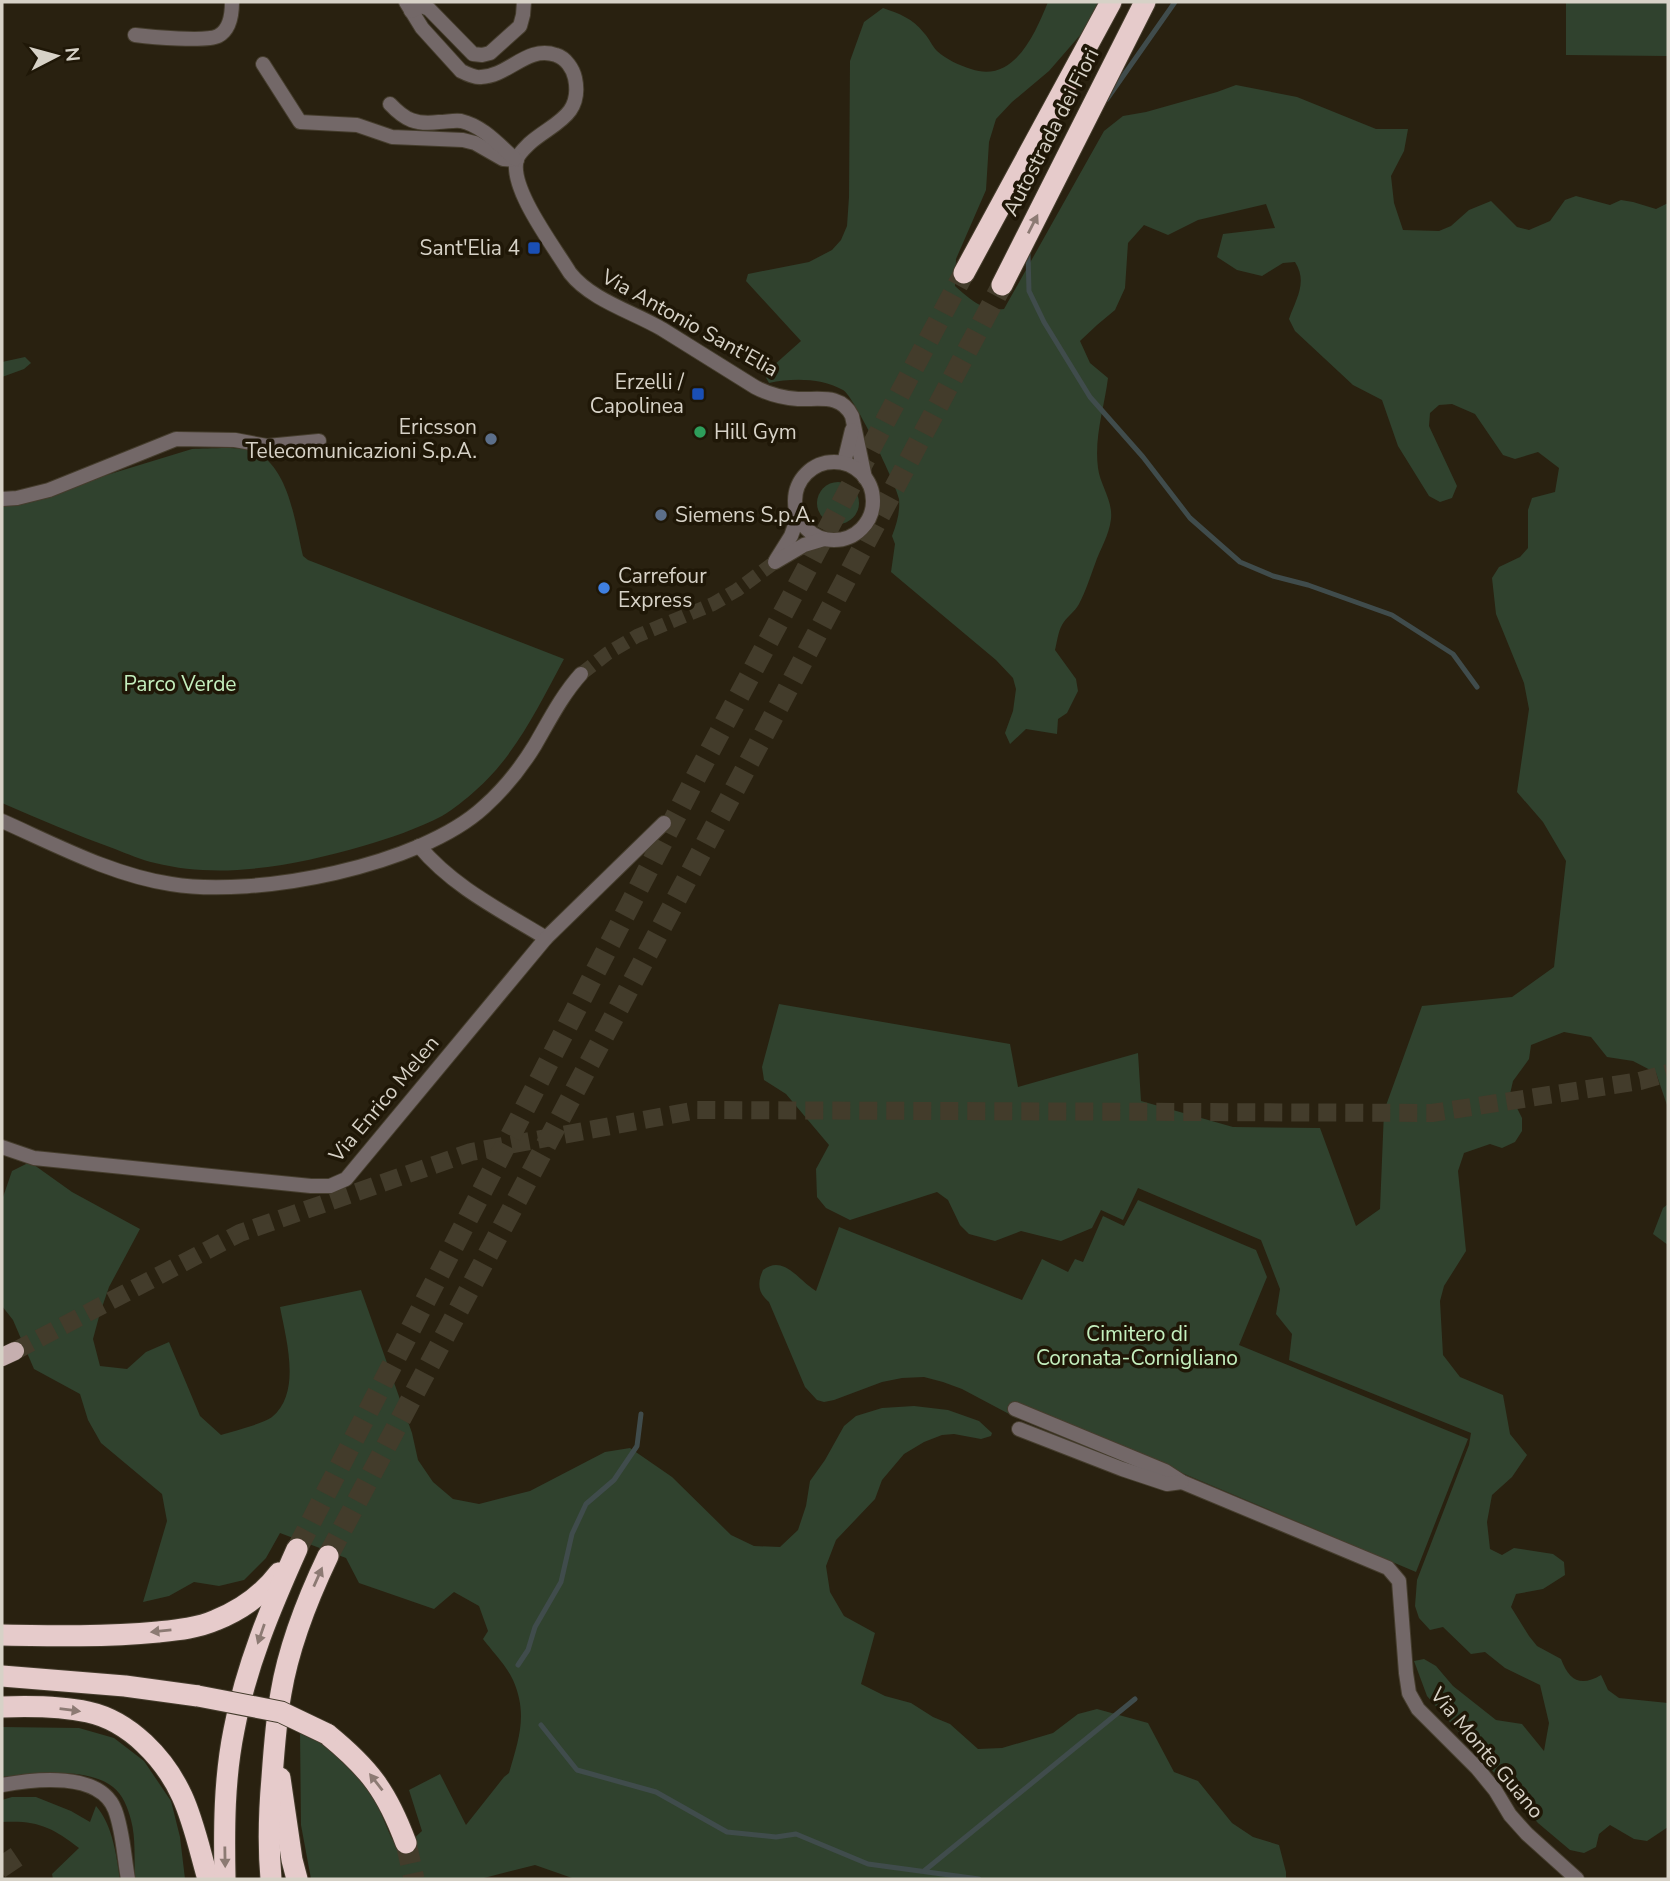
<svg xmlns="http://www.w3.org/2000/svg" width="1670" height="1881" font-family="'Nunito Sans',sans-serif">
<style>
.green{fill:#30422e}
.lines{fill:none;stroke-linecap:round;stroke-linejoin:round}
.stream{stroke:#404c4c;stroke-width:5}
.tertiary-tunnel{stroke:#433c2b;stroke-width:14;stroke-dasharray:14 7;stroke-linecap:butt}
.primary-tunnel{stroke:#433c2b;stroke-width:18;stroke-dasharray:18 9;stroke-linecap:butt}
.motorway-tunnel{stroke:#433c2b;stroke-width:21;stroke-dasharray:21 10;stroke-linecap:butt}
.minor-casing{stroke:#453d2d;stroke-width:16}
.tertiary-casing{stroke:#453d2d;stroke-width:16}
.primary-casing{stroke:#453d2d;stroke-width:19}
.motorway-casing{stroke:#453d2d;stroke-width:23}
.minor{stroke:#736868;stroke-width:14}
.tertiary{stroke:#736868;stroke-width:14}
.primary{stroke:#c6afaf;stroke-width:18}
.motorway{stroke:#e6cbcb;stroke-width:21}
.motorway-bridge-casing{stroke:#453d2d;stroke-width:23;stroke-linecap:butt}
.motorway-bridge{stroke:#e6cbcb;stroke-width:21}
.oneway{fill:#8c7a73}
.transit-dot{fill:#1a4fb4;stroke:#1f1707;stroke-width:2.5}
.leisure-dot{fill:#2e9e5b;stroke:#1f1707;stroke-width:2.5}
.service-dot{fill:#5c6f8a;stroke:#1f1707;stroke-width:2.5}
.shop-dot{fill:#3f7fe0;stroke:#1f1707;stroke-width:2.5}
.labels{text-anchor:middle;stroke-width:7;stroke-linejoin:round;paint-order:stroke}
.street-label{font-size:21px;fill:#d7d2c7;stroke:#1f1707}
.poi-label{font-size:21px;fill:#d7d2c7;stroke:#1f1707;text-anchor:end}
.park-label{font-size:21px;fill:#c4efbe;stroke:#1f1707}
</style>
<rect width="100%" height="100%" fill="#292110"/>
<g class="green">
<path d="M1048,2h50v3l-16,28 -33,38 -37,31 -16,17 -7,23 -3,48 -30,69 -1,27c16,14 27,25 49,23l100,-178 19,-15 23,-4 71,-20 19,-7 61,12 79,32h32l-4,22 -13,25 3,27 9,27 36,1 12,-5 18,-16 22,-9 26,26 12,3 21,-9 15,-21 11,-4 34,9 11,-5 12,2 23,7 12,-6v905l-12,-35 -23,-12 -26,-4 -16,-20 -27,-5 -33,13 -2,14 -16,22 -3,13 12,24v13l-7,11 -13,6 -12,-4 -26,9 -6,18 8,80 -22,35 -4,15 3,54 17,22 43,18 7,39 17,21 -15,22 -20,18 -5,27 3,27 12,6 12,-7 39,6 11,8 1,13 -22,14 -27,5 -5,13 18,29 8,10 24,13c8,22 20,28 40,16l7,15 11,8 49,5v124l-21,14 -13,-2 -24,-14 -11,9 -3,13 -12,6 -14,-3 -32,-27 -111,-127 -13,-35 10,-2 12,7 17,20 43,34 26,4 22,27 5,-28 -9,-38 -35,-17 -20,-16 -14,2 -28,-27 -13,3 -11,-12 -4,-12 2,-26 52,-135 2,-12 -182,-73 3,-26 -16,-20 4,-25 -19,-49 -123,-52 -15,32 -22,-10 -9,18 -31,13 -40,-10 -26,10 -26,-7 -9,-9 -12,-25 -11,-8 -87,28 -24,-12 -9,-11 -1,-28 13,-24 -43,-51 -22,-14 -2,-13 17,-63 231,40 8,43 120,-34 3,48 92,26 87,1 36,98 24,-17 4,-98 38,-105 90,-9 42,-30 12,-106 -23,-39 -26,-30 12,-83 -5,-26 -28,-69 -4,-36 7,-11 21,-10 8,-9v-38l4,-12 23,-6 4,-24 -21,-16 -23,7 -12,-4 -28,-41 -23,-10 -13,1 -9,8 -1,13 28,60 -5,12 -12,4 -11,-6 -31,-50 -16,-46 -29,-15 -58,-54 -6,-12c7,-20 19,-37 6,-57l-12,1 -21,13 -25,-6 -20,-13 6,-23 52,-6 -9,-24 -68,16 -30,15 -24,-10 -16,18 -3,45 -10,22 -18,15 -17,16 10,22 18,15c-4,31 -14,59 -10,90 2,17 15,32 13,51 -2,17 -11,30 -16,45 -5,13 -9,27 -16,40 -4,8 -13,13 -17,21 -4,7 -5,17 -7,25l21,29 2,12 -11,22 -9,6 -1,15 -31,-5 -16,15 -5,-11 8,-22 3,-22 -3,-11 -17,-18 -105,-88 4,-28 -3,-8c5,-13 8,-23 7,-37 -2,-13 -45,-103 -56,-109 -22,-12 -50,-12 -74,-7l-5,-9 37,-33 -55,-60 2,-7 61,-12 23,-12 9,-10 6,-14 2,-29 1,-136 14,-39 19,-14c17,6 29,10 41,25 5,5 8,13 13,18 10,9 22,14 34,18 43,15 64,-35 77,-67z"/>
<polygon points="1566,2 1668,2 1668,56 1566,55"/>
<polygon points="25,357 31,363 24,369 2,377 2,362"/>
<path d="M192,449c14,0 49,-3 61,2 36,14 42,72 50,105l5,4 256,99c-25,46 -48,96 -88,131 -10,9 -22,19 -34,26 -25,13 -52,22 -79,30 -66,19 -140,34 -208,17 -14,-3 -27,-9 -40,-14 -39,-14 -76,-30 -113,-46v-296z"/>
<circle cx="838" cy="503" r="21"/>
<path d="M30,1162l42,30 68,37 -31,58 -9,26 -7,26 7,27 27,3 19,-17 23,-10 31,74 21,19c12,-4 42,-11 51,-18 30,-24 14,-78 8,-110l81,-17 51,143 6,27 15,22 20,17 26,5 51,-13 75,-39 25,-4 42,29 59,58 23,11 26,1 18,-17 8,-24 4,-25 15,-21 19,-34 12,-10 26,-8 32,-2 34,4 31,11 13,12 -1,3 -10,3 -27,-5 -12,1 -18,7 -20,12 -22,26 -7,19 -39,41 -10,26 4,26 14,24 31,17 -14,51 24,12 26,7 22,14 17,7 28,25 24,-1 51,-15 25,-19 19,-5 51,14 26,49 24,9 34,42 21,14 26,8 7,27v7h-711l-40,-14 -55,14h-169l-10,-54 -1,-95 34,20 21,20 21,32 15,35 9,14 22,-20 -13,-41 31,-16 26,51 38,-48 5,-4c10,-34 19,-59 4,-93 -7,-15 -21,-29 -30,-41l5,-8 -9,-25 -25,-14 -20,17 -75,-26 -13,-25 -66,-25 -14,25 -22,22 -25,6 -25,-4 -25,14 -26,6 24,-81 -5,-27 -61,-51 -13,-23 -8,-26 -46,-25 -21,-49 -11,-14v-106l10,-29z"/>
<path d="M1138,1200l118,50 11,27 -28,68 229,94 -52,133 -324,-137 -75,-33 -6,13 -49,-26 -19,-7 -19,-5 -22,1 -20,4 -48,18 -10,2 -7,-2 -12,-13 -36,-85c-11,-9 -12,-19 -6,-32 21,-16 36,11 53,21l23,-64 183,73 20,-41 26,13 7,-13 8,3 20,-46 21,10z"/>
<polygon points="1668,1204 1668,1245 1653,1234 1663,1208"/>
<path d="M2,1727l77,1 35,10 30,23 27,40 9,36 5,42h-50c-1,-19 1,-41 -4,-59 -3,-12 -8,-25 -18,-33 -27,-21 -79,-13 -111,-10z"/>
<path d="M12,1797h24l35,14 19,11 6,-16c17,20 20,48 24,73h-67l-1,-5 27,-26c-27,-21 -42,-28 -77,-26v-22z"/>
</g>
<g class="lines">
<g class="stream">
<polyline points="1107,99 1175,2"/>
<polyline points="1028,254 1029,291 1044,322 1090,397 1143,457 1190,518 1240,562 1273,576 1308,585 1392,615 1453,654 1477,687"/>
<polyline points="518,1665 528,1650 535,1627 561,1582 572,1534 586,1504 614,1480 637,1446 641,1414"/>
<polyline points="541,1725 577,1770 656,1792 727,1832 776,1837 796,1834 868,1864 979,1879"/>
<polyline points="924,1871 1135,1699"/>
</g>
<polyline class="tertiary-tunnel" points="581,674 608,653 637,636 713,604 737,590 775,562"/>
<polyline class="primary-tunnel" points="15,1351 240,1233 471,1152 697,1110 1432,1113 1640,1081 1668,1073"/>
<g class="motorway-tunnel">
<polyline points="297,1549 697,775 964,273"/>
<polyline points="328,1556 1002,285"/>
<polyline points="406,1843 414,1879"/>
<polyline points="2,1854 19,1879"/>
</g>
<defs>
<g id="minor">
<path d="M406,2l16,26 39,43c6,3 14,7 20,6 28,-1 46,-32 75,-22 10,3 17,14 19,23 8,38 -22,45 -45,65 -4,4 -11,10 -13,16 -9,28 38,89 53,114 21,27 63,39 92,56 31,19 62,39 93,58 13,7 28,11 43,12 20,1 43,-6 54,17l13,62"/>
<polyline points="411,11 422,6 429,9 473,54 482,55 490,53 520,26 523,15 524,2"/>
<path d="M135,35c16,2 71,7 83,1 12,-6 14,-22 14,-34"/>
<polyline points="263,64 300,122 357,125 392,137 463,140 475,143 503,159 517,160"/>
<path d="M390,104c15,16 26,21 49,18 7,0 15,-2 22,-1 22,5 38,24 54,38"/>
<polyline points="844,463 852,430"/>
<polyline points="2,499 17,498 49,490 176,439 235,440 267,446 319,441"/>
<path d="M419,846c34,41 83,65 127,92"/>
<polyline points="2,1147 34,1158 311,1186 330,1186 346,1179 546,938 664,823"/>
<polyline points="1015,1409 1165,1471 1182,1482 1388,1568 1399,1581 1406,1673 1409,1693 1418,1709 1477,1768 1495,1790 1510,1815 1527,1834 1577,1879"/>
<polyline points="1019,1429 1122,1469 1167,1484 1182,1482"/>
<path d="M2,1785c32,-6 98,-14 113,25 8,21 9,47 13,69"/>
</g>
<g id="tertiary">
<circle cx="834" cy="501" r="39"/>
<polyline points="776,560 791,536 798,517"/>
<polyline points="775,562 804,545 824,539"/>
<path d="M2,821c54,24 110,54 169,63 85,14 249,-18 313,-77 20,-18 37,-39 51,-62 14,-24 27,-50 46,-71"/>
</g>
<polyline id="primary" points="2,1357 15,1351"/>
<g id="motorway">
<polyline points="964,273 1111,2"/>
<polyline points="1002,285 1145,2"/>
<path d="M2,1635c52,1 104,2 156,-3 19,-2 40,-4 58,-12 25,-10 47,-26 63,-47"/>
<polyline points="2,1676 125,1686 198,1696"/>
<path d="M2,1707c28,-1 58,-1 86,5 42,9 77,47 94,84 12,26 18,56 26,83"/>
<path d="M327,1734c43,35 60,58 79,109"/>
<polyline points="280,1778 292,1860 297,1879"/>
<path d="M225,1879c-1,-50 -1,-100 9,-149 12,-64 37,-123 63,-181"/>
<path d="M271,1879c-3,-34 -2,-67 1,-101 2,-29 4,-57 9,-85 8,-48 26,-93 47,-137"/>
</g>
</defs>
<use href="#minor" class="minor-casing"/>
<use href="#tertiary" class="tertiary-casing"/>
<use href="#primary" class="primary-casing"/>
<use href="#motorway" class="motorway-casing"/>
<use href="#minor" class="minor"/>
<use href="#tertiary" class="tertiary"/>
<use href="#primary" class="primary"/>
<use href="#motorway" class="motorway"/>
<defs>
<polyline id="motorway-bridge" points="198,1696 281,1712 327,1734"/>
</defs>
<use href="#motorway-bridge" class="motorway-bridge-casing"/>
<use href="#motorway-bridge" class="motorway-bridge"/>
</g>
<defs><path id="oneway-solid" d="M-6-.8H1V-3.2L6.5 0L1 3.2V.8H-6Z" transform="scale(1.75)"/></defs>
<g class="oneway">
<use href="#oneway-solid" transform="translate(1033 224) rotate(-63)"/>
<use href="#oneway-solid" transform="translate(318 1577) rotate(-66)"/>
<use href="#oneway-solid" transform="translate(161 1631) rotate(174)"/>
<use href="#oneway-solid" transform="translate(261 1634) rotate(109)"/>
<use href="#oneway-solid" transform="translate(70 1710) rotate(7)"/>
<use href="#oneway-solid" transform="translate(376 1782) rotate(-128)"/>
<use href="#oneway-solid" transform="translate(225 1857) rotate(89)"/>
</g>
<g class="transit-dot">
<rect x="527" y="241" width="14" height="14" rx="3.5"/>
<rect x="691" y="387" width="14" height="14" rx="3.5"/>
</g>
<circle class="leisure-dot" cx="700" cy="432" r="7"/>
<g class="service-dot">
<circle cx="491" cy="439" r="7"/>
<circle cx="661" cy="515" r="7"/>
</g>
<circle class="shop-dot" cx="604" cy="588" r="7"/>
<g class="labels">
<g class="street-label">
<text transform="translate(1051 132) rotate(-63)" y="7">Autostrada dei Fiori</text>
<text transform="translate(690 323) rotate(29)" y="7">Via Antonio Sant'Elia</text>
<text transform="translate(384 1099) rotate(-50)" y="7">Via Enrico Melen</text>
<text transform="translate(1487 1753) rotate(50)" y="7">Via Monte Guano</text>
</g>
<g class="poi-label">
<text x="520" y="255">Sant'Elia 4</text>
<text x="684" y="389">Erzelli /<tspan x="684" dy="24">Capolinea</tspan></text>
<text x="477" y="434">Ericsson<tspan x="477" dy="24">Telecomunicazioni S.p.A.</tspan></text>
<text x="714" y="439" text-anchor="start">Hill Gym</text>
<text x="675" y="522" text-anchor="start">Siemens S.p.A.</text>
<text x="618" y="583" text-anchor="start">Carrefour<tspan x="618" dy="24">Express</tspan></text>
</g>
<g class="park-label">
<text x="180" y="691">Parco Verde</text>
<text x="1137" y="1341">Cimitero di<tspan x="1137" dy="24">Coronata-Cornigliano</tspan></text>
</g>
</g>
<rect width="1670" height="1881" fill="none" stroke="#d7d2c7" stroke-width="7"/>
<g transform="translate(56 56) rotate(84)" stroke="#1f1707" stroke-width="5" paint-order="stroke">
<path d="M0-5L12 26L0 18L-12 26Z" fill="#d7d2c7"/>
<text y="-10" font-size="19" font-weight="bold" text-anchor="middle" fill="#d7d2c7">N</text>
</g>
</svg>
